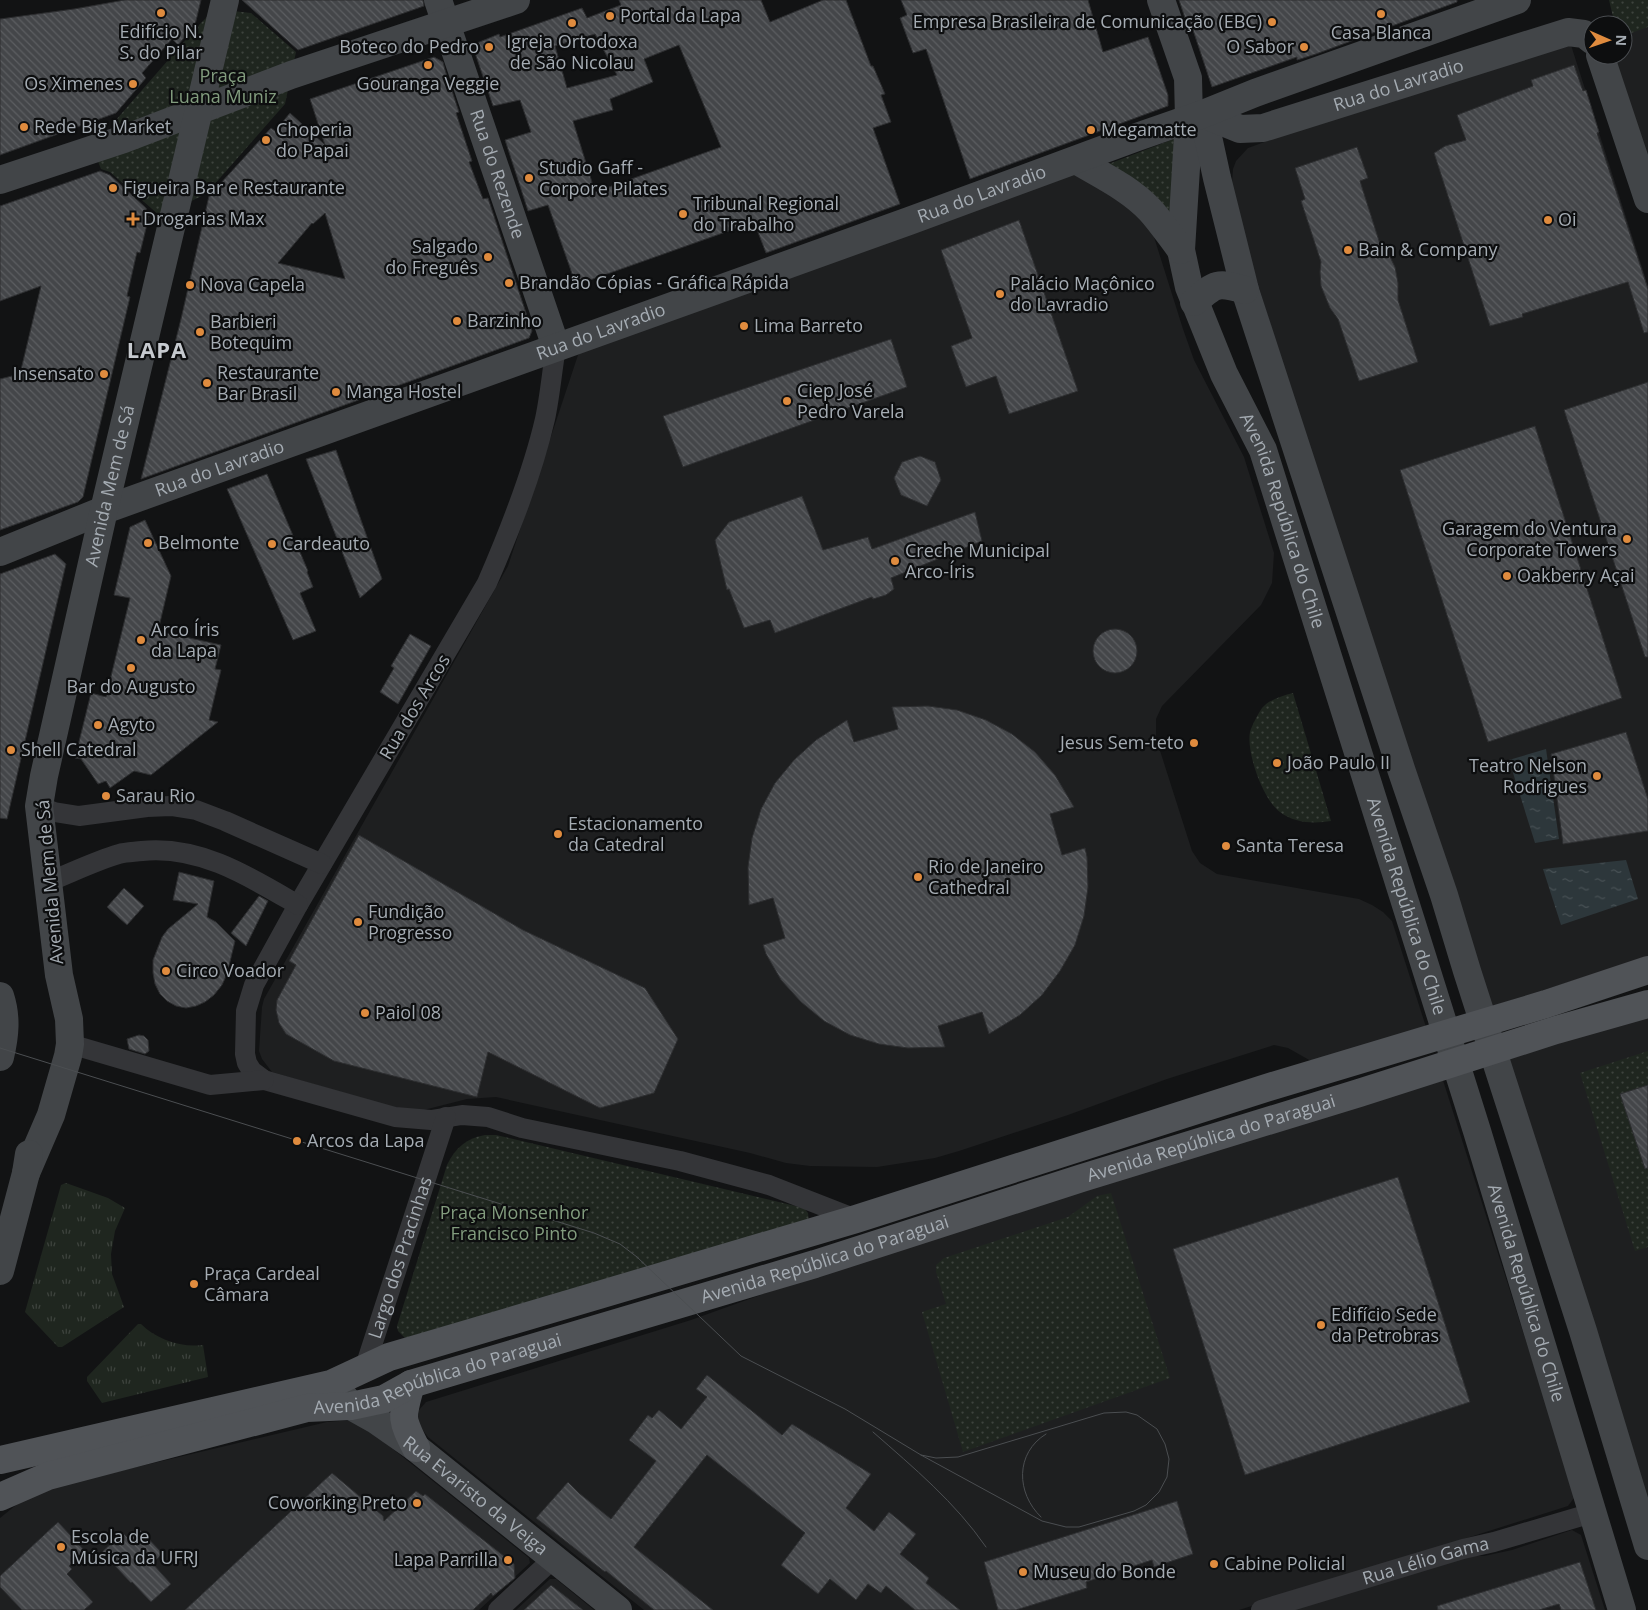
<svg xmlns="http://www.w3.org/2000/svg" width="1648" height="1610" font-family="'Open Sans',sans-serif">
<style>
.built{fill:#1e1f20}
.grass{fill:url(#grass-tufts)}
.park{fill:url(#park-dots)}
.water{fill:url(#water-ripples)}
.building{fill:url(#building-back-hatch);stroke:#2c2d2f;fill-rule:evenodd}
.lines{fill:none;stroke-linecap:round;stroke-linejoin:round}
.street{stroke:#343538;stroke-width:20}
.secondary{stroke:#424548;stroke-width:28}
.primary{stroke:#505357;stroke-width:28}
.tram{stroke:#4b4e51;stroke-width:1}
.poi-dot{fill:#df8b3e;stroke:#0d0e0f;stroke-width:2}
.labels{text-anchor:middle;stroke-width:4.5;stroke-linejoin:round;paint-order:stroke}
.poi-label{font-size:18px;fill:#a5acb3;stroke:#0d0e0f;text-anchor:start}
.park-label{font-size:18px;fill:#829c7e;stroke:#0d0e0f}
.street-label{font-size:18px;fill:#a5acb3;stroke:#0d0e0f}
.district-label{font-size:22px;font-weight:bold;letter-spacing:1px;fill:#c6cacf;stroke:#0d0e0f}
</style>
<defs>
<pattern id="grass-tufts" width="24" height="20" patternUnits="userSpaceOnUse" patternTransform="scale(1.25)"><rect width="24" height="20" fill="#1f261f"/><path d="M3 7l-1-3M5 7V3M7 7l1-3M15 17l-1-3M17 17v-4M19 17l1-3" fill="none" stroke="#3d433d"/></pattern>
<pattern id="park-dots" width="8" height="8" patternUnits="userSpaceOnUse" patternTransform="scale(1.25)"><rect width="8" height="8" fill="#1f261f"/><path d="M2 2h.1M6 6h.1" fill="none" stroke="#3d433d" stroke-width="1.8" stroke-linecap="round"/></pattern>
<pattern id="water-ripples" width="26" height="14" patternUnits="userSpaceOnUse" patternTransform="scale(1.25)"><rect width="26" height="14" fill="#2d373b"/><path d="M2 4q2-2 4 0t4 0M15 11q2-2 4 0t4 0" fill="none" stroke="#485155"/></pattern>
<pattern id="building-back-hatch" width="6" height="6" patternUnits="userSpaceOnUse" patternTransform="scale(1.25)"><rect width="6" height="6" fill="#444649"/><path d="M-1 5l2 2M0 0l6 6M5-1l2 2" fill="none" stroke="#5c5e61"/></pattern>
</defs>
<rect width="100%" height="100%" fill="#121314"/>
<g class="built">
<polygon points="1648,0 1648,173 1613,55 1623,55 1623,25"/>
<polygon points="1551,37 1570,42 1648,286 1648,957 1490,1007 1283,366 1235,209 1232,183 1233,169 1236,161 1248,148"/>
<polygon points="1073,173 1148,218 1183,329 1194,360 1244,457 1274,553 1272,583 1261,605 1162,706 1156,719 1156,738 1192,851 1200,863 1217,874 1359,899 1372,905 1383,912 1392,921 1426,1027 1311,1061 1288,1048 1274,1045 1167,1079 1068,1115 959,1151 935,1158 877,1167 810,1166 786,1163 750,1153 496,1097 467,1099 412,1113 272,1072 262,1059 259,1051 262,1007 264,999 508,566 578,355 582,351"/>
<polygon points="1648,1008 1648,1500 1505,1054"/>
<polygon points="1441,1074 1574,1492 1574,1498 1568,1506 1239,1610 644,1610 428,1437 419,1425 419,1410 426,1402 691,1320 813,1276"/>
<polygon points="339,1421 352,1421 363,1425 529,1558 530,1563 479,1610 0,1610 0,1518 21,1501 48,1488 327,1422"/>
<polygon points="1572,1530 1581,1535 1605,1610 1282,1610 1468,1556 1484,1556 1512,1550"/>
<polygon points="550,1579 556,1579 594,1610 516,1610"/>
</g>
<g class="grass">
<polygon points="66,1183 108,1198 125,1208 115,1231 111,1254 112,1274 124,1307 62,1347 58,1347 25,1312 61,1185"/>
<path d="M138,1324h3c15,15 40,24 62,21l5,32 -106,26 -15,-22v-4z"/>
</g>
<g class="park">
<polygon points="1609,0 1648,0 1648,27 1623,36 1623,25 1615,25"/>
<polygon points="215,9 251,13 296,52 285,104 206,194 160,216 110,172 101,169 97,159 115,121 197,27"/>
<polygon points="1179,137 1181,230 1106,165"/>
<path d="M1293,693l38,128c-17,3 -37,2 -51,-9 -17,-12 -34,-60 -30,-80 2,-7 8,-18 12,-24 8,-9 20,-12 31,-15z"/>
<polygon points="1648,1051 1648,1247 1635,1251 1580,1073"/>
<path d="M485,1135h11l308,73 4,5 1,9 -404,116 -7,-7 -1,-5 50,-161c8,-17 20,-27 38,-30z"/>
<polygon points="1111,1193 1170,1378 963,1452 922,1312 946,1304 936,1272 936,1265 944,1258 1068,1217 1097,1196"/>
</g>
<g class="water">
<polygon points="1546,749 1559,839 1535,843 1509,760"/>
<polygon points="1626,860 1638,899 1561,925 1543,869"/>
</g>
<g class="building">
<polygon points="125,0 201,0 195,25 178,45 172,39 142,73 146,78 116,113 0,155 0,19 74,9"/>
<polygon points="242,0 423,0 424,6 298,50"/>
<path d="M619,0h142l9,22 53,-22h23l25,66h2l12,28 -4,1 10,27 -18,6 27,76 -134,49 -12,-31 -178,63 -28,-80 -20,6 -23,-71 26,-8 -11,-32 -27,6 -19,-56 3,-7 22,-9 1,3 82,-29 5,10 34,-13zM595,34l22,41 -50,13 -12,-42zM679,45l42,102 -126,45 -22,-71 40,-11 -3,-11 43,-17 -9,-23z"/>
<polygon points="901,0 1088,0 1103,52 1148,37 1168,95 1168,106 970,179 926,49 913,53 900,18 907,15"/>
<polygon points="1179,0 1457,0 1457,2 1316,54 1297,60 1297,57 1212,87 1189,18 1185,18"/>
<path d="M434,57l9,5 2,8 14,42 -3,1 16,48 -3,1 14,37 5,-1 44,133 -3,7 -388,141 40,-160 28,-123 62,-68 4,3 15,-18 35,32 -15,-46zM325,213l20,66 -67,-16 34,-40 1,1z"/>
<polygon points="1574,65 1583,91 1586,90 1599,132 1597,133 1648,289 1648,332 1644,333 1628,282 1522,314 1523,317 1490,326 1434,153 1445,146 1466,140 1457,115 1533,86 1531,80"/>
<polygon points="1357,147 1368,178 1360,181 1380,244 1388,253 1395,267 1398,283 1398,300 1418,362 1359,381 1338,319 1330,308 1321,286 1320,272 1321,262 1301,201 1305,199 1295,168"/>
<polygon points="100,171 110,175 146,208 149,216 140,253 137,252 127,296 130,297 83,497 78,502 0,530 0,379 20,374 41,286 0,301 0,206"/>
<polygon points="1019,220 1078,391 1009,414 996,376 966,387 951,346 972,338 941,250"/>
<polygon points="891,339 907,387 683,467 663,416"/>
<polygon points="1648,382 1648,657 1645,657 1564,410"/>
<polygon points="1535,426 1622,698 1488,742 1400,470"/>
<polygon points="336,450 382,579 360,598 306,459"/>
<polygon points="920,456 935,462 941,480 927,506 901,495 894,478 902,462"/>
<polygon points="267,474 308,571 307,572 313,587 300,593 316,631 293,640 227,489"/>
<polygon points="802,496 823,550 868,537 872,549 975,512 982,541 891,578 894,589 886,595 873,599 872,597 775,633 770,620 744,628 729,589 727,590 715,540 729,522"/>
<polygon points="145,520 171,576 158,631 221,645 215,669 221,670 209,720 218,722 151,775 134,771 110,788 106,781 98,784 81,759 75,758 91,693 106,697 130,598 114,595 130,527"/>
<polygon points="55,554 66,564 7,819 0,818 0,574"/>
<circle cx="1115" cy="651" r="22"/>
<polygon points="410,634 431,646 398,704 380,692 394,668 391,666"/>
<polygon points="928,706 957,710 986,720 1012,734 1035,752 1055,775 1074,807 1050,814 1062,855 1085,848 1087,857 1088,887 1084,916 1075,945 1060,971 1042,995 1020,1015 989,1034 982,1012 938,1026 945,1047 908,1048 879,1044 850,1035 824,1021 801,1002 781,980 766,954 763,945 785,938 773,898 749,905 748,867 752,838 761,809 775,783 794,760 816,740 847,720 854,742 898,729 892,707"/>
<polygon points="1626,732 1648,799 1648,831 1563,844 1551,754"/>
<polygon points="359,835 523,930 645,988 678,1039 654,1093 600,1108 488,1052 477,1097 334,1061 286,1034 279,1023 276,1010 277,1000 296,965 289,961"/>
<polygon points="179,872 214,881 207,917 216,922 235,941 227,974 222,985 214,995 205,1002 196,1006 186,1008 176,1006 167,1001 160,994 155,984 153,973 153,960 162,937 168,929 198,904 173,900"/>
<polygon points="124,888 144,906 127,925 107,907"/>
<polygon points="259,896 268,901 246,946 231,933"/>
<polygon points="139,1035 144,1036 148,1040 149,1051 145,1054 129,1049 127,1039"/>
<polygon points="1648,1085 1648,1168 1645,1169 1620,1094"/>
<polygon points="1398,1177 1470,1402 1245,1475 1173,1249"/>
<polygon points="707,1375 782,1435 792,1424 871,1474 846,1508 874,1531 889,1512 916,1534 900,1554 929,1578 926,1583 960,1610 915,1610 886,1586 881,1593 868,1584 856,1600 830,1579 818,1594 781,1565 805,1533 707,1455 634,1547 713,1610 654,1610 606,1571 605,1572 536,1518 568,1482 579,1493 611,1519 656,1461 629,1440 648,1415 652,1418 659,1410 681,1429 707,1397 696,1389"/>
<polygon points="332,1473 383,1516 384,1521 416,1491 423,1496 425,1494 514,1564 515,1578 493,1596 491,1593 473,1610 185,1610"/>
<polygon points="1177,1501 1193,1554 1154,1567 1152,1560 1086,1582 1087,1588 1016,1610 998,1610 984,1562"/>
<polygon points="58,1522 85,1551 69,1566 72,1569 67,1574 93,1602 84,1610 22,1610 0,1587 0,1576"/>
<polygon points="140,1530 163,1554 152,1563 171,1584 151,1602 132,1582 131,1583 102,1552 123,1533 129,1539"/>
<polygon points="1580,1562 1596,1610 1561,1610 1559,1604 1539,1610 1438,1610 1437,1606"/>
<polygon points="551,1585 583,1610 524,1610"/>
</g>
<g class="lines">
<g class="street">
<path d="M556,347c-4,24 -6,49 -11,72 -13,56 -35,111 -58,164l-189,322 -44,80 -8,26 -1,43 2,9 5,8 12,9 131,37 36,3 31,-5 26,2 34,11 158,33 89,24 87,34"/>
<polyline points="39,806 54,812 79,816 147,807 171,806 196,810 225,821 322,864"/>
<path d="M48,882c23,-9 47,-21 71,-28 7,-2 15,-2 23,-3 58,-6 108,26 156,54"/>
<polyline points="70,1044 210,1085 264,1080"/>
<path id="s1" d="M364,1370l82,-253"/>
<polyline points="498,1610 554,1558"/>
<path id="s2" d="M1261,1610l202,-61 31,-7 98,-29"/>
</g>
<g class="secondary">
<path id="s3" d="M438,0l118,347"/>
<path id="s4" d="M1161,0l27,78 1,41 -8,131 8,37 35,87 39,76 214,681 145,479"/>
<polyline points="1600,55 1648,199"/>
<polyline points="1203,114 1217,178 1245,290 1401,769 1444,895 1467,971 1583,1331 1648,1546"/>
<path id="s5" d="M1203,114l37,15 23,-1 305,-96 16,2 9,7"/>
<path d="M1076,160c25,15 53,28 74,50 11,12 21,27 31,40"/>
<polyline points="0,180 124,139 291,75 516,0"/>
<path d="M1194,302c22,-19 23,-20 51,-12"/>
<path id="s6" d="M0,552l104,-42 805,-289 228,-84 66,-23 52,-21 262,-93"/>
<path d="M0,996c7,21 5,40 0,61"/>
<path id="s7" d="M26,1173l25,-58 17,-59 2,-12 -1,-25 -10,-44 -20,-169 5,-30 60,-266 121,-510"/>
<polyline points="0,1271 26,1173 29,1154"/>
<path id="s8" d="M341,1393l10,13 25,14 40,28 202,162"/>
</g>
<g class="primary">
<path d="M411,1384c-9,33 -11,33 5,64"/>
<polyline points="0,1460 331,1384 389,1357 856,1219 1266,1088 1546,1004 1648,970"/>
<path id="s9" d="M0,1497l48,-21 259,-68 44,-2 33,-7 27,-15 404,-120 267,-86 277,-85 197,-63 92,-26"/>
</g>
<g class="tram">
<polyline points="0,1048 594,1233 620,1244 637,1257 741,1356 845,1409 921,1455 1042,1521 1066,1527 1079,1527 1134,1511 1146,1505 1159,1492 1167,1477 1169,1459 1165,1444 1157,1429 1137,1415 1126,1412 1104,1413 958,1457 936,1458 921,1455"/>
<path d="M873,1432c41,36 82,70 113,115"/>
<path d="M1041,1517c-25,-24 -26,-64 5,-83"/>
</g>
</g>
<g class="poi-dot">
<circle cx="161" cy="13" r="5"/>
<circle cx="1381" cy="14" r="5"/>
<circle cx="610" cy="16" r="5"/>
<circle cx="1272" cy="22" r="5"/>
<circle cx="572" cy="23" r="5"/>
<circle cx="489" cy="47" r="5"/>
<circle cx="1304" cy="47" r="5"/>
<circle cx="428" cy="65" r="5"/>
<circle cx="133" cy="84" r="5"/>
<circle cx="24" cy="127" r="5"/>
<circle cx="1091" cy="130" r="5"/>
<circle cx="266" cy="140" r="5"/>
<circle cx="529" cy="178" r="5"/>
<circle cx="113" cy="188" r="5"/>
<circle cx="683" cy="214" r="5"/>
<path d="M130.5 211.5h5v5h5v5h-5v5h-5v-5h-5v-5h5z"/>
<circle cx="1548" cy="220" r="5"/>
<circle cx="1348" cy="250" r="5"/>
<circle cx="488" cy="257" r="5"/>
<circle cx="509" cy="283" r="5"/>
<circle cx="190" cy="285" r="5"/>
<circle cx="1000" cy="294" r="5"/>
<circle cx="457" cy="321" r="5"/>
<circle cx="744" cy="326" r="5"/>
<circle cx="200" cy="332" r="5"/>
<circle cx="104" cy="374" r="5"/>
<circle cx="207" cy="383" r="5"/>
<circle cx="336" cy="392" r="5"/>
<circle cx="787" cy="401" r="5"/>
<circle cx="1627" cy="539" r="5"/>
<circle cx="148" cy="543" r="5"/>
<circle cx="272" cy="544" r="5"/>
<circle cx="895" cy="561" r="5"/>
<circle cx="1507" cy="576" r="5"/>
<circle cx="141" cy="640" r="5"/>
<circle cx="131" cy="668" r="5"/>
<circle cx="98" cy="725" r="5"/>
<circle cx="1194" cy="743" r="5"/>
<circle cx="11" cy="750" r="5"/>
<circle cx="1277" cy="763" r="5"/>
<circle cx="1597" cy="776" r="5"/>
<circle cx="106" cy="796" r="5"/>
<circle cx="558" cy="834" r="5"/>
<circle cx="1226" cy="846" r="5"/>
<circle cx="918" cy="877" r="5"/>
<circle cx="358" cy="922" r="5"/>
<circle cx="166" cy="971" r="5"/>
<circle cx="365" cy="1013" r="5"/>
<circle cx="297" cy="1141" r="5"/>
<circle cx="194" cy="1284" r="5"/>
<circle cx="1321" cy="1325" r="5"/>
<circle cx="417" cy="1503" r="5"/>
<circle cx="61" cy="1547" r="5"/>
<circle cx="508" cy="1560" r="5"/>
<circle cx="1214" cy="1564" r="5"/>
<circle cx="1023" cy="1572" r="5"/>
</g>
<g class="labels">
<g class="poi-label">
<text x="620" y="22">Portal da Lapa</text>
<text x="1262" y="28" text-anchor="end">Empresa Brasileira de Comunicação (EBC)</text>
<text x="161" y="38" text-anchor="middle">Edifício N.<tspan x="161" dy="21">S. do Pilar</tspan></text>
<text x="1381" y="39" text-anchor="middle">Casa Blanca</text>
<text x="572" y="48" text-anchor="middle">Igreja Ortodoxa<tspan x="572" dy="21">de São Nicolau</tspan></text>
<text x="479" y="53" text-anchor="end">Boteco do Pedro</text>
<text x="1294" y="53" text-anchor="end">O Sabor</text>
<text x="123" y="90" text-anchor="end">Os Ximenes</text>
<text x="428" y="90" text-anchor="middle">Gouranga Veggie</text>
<text x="34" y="133">Rede Big Market</text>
<text x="276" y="136">Choperia<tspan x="276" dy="21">do Papai</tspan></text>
<text x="1101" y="136">Megamatte</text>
<text x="539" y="174">Studio Gaff -<tspan x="539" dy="21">Corpore Pilates</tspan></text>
<text x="123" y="194">Figueira Bar e Restaurante</text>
<text x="693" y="210">Tribunal Regional<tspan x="693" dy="21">do Trabalho</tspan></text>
<text x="143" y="225">Drogarias Max</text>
<text x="1558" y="226">Oi</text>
<text x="478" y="253" text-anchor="end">Salgado<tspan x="478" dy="21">do Freguês</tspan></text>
<text x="1358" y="256">Bain &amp; Company</text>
<text x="519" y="289">Brandão Cópias - Gráfica Rápida</text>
<text x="1010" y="290">Palácio Maçônico<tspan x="1010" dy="21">do Lavradio</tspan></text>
<text x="200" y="291">Nova Capela</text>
<text x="467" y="327">Barzinho</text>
<text x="210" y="328">Barbieri<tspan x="210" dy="21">Botequim</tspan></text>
<text x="754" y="332">Lima Barreto</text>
<text x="217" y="379">Restaurante<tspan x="217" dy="21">Bar Brasil</tspan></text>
<text x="94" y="380" text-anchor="end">Insensato</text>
<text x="797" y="397">Ciep José<tspan x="797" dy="21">Pedro Varela</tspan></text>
<text x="346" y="398">Manga Hostel</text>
<text x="1617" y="535" text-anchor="end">Garagem do Ventura<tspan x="1617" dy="21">Corporate Towers</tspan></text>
<text x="158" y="549">Belmonte</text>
<text x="282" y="550">Cardeauto</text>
<text x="905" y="557">Creche Municipal<tspan x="905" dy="21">Arco-Íris</tspan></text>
<text x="1517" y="582">Oakberry Açai</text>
<text x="151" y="636">Arco Íris<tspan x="151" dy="21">da Lapa</tspan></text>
<text x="131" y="693" text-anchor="middle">Bar do Augusto</text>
<text x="108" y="731">Agyto</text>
<text x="1184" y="749" text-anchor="end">Jesus Sem-teto</text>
<text x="21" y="756">Shell Catedral</text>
<text x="1287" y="769">João Paulo II</text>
<text x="1587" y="772" text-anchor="end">Teatro Nelson<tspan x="1587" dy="21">Rodrigues</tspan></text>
<text x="116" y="802">Sarau Rio</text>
<text x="568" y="830">Estacionamento<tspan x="568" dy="21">da Catedral</tspan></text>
<text x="1236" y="852">Santa Teresa</text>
<text x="928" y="873">Rio de Janeiro<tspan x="928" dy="21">Cathedral</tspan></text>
<text x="368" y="918">Fundição<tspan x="368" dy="21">Progresso</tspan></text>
<text x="176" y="977">Circo Voador</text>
<text x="375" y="1019">Paiol 08</text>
<text x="307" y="1147">Arcos da Lapa</text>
<text x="204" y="1280">Praça Cardeal<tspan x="204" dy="21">Câmara</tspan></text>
<text x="1331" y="1321">Edifício Sede<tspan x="1331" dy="21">da Petrobras</tspan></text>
<text x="407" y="1509" text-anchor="end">Coworking Preto</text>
<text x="71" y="1543">Escola de<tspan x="71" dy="21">Música da UFRJ</tspan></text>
<text x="498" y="1566" text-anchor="end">Lapa Parrilla</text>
<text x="1224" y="1570">Cabine Policial</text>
<text x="1033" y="1578">Museu do Bonde</text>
</g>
<g class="park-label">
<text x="223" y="82">Praça<tspan x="223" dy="21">Luana Muniz</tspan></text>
<text x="514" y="1219">Praça Monsenhor<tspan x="514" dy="21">Francisco Pinto</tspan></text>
</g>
<g class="street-label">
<text dy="6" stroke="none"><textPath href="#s5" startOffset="205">Rua do Lavradio</textPath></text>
<text dy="6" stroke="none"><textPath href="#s3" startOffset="184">Rua do Rezende</textPath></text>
<text dy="6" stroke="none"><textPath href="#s6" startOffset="1045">Rua do Lavradio</textPath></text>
<text dy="6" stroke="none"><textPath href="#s6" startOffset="640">Rua do Lavradio</textPath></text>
<text dy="6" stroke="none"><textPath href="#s6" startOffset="235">Rua do Lavradio</textPath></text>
<text dy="6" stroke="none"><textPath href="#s7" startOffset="705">Avenida Mem de Sá</textPath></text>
<text dy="6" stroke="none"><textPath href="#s4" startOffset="545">Avenida República do Chile</textPath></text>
<text transform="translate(415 707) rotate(-59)" y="6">Rua dos Arcos</text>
<text transform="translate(50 882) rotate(-95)" y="6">Avenida Mem de Sá</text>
<text dy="6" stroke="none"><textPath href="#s4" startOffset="950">Avenida República do Chile</textPath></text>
<text dy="6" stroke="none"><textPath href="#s9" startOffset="1266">Avenida República do Paraguai</textPath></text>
<text dy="6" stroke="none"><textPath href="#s1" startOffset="118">Largo dos Pracinhas</textPath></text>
<text dy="6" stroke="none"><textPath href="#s9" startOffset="861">Avenida República do Paraguai</textPath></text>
<text dy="6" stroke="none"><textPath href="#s4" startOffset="1355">Avenida República do Chile</textPath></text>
<text dy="6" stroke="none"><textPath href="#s9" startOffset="456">Avenida República do Paraguai</textPath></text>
<text dy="6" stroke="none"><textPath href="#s8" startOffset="170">Rua Evaristo da Veiga</textPath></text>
<text dy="6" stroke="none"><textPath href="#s2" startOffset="172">Rua Lélio Gama</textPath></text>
</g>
<g class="district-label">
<text x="157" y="358">LAPA</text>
</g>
</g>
<g transform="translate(1608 40) rotate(92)"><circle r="24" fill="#0d0e0f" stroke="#4a4d51"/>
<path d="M0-4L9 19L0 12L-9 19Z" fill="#df8b3e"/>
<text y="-8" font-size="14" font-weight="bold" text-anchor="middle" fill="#a5acb3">N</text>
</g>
</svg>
